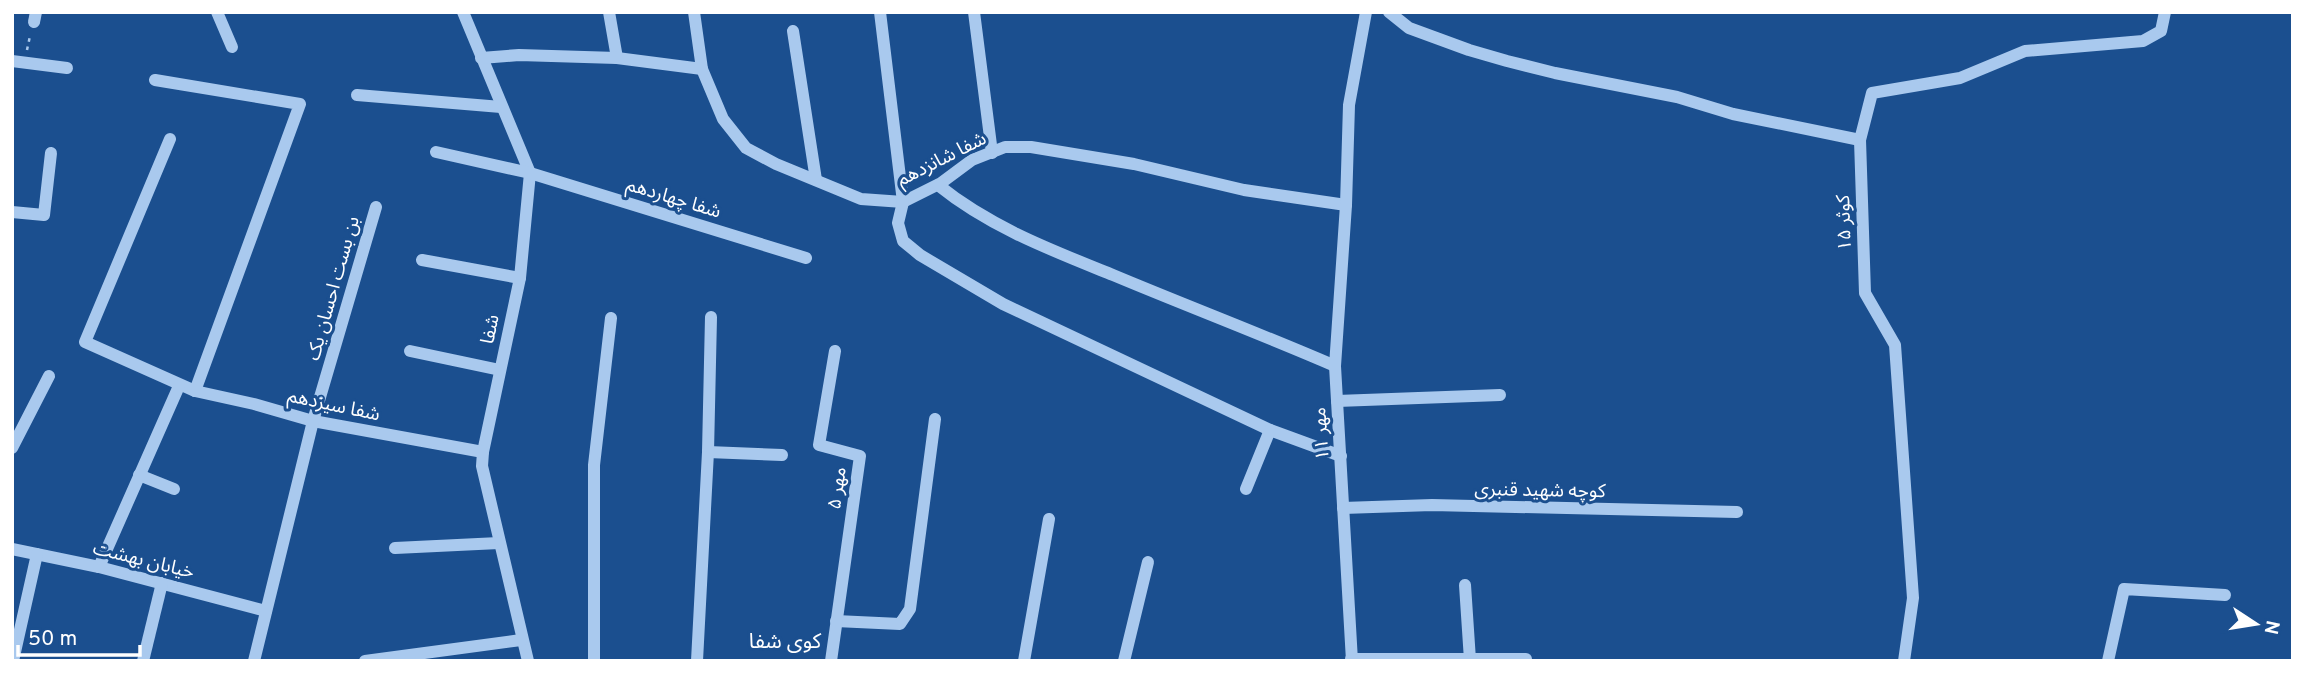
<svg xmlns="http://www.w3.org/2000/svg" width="2305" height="673" font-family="Overpass,'Noto Sans Arabic',sans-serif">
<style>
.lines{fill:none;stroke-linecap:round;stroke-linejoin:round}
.path{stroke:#a9c9ee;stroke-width:2.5;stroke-dasharray:3.5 5;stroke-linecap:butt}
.minor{stroke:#a9c9ee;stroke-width:12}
.labels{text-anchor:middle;stroke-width:6;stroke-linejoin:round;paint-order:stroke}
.street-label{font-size:19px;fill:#fff;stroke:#1b4f8f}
.neighbourhood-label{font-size:21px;fill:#fff;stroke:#1b4f8f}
</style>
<rect width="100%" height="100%" fill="#1b4f8f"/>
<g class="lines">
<polyline class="path" points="27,50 30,36"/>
<g class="minor">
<polyline points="217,12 232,47"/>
<polyline points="463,12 530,173 520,278 483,452 482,466 528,661"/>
<polyline points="609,12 617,58"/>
<polyline points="694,12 702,69 723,119 746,148 776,164 861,199 903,202 941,183 972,160 1005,147 1031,147 1134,164 1244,190 1346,205"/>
<polyline points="880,12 903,202 898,223 903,241 920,255 1003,304 1270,430 1341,456"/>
<polyline points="974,12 992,153"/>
<polyline points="1389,12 1409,28 1469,50 1507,61 1555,73 1677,97 1733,114 1860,140"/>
<polyline points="34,22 36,12"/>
<polyline points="793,31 816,180"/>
<polyline points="481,58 519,55 617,58 702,69"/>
<polyline points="12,61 67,68"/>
<polyline points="155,80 300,104 195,391"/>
<polyline points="357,95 501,107"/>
<polyline points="170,139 85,342 195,391 254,404 313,421 483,452"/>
<polyline points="436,152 530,173 806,258"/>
<path d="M938,185c52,42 113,65 175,90 74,31 148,59 222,91"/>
<polyline points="12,212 44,215 51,153"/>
<polyline points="422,260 520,278"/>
<polyline points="410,351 500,370"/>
<polyline points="1337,401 1500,395"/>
<polyline points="12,448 49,376"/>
<polyline points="708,452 782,455"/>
<polyline points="139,475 174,489"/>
<polyline points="1246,489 1270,430"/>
<polyline points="1343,508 1432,505 1737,512"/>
<polyline points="395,548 499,543"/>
<polyline points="12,549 99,567 266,611"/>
<polyline points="99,567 179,386"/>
<polyline points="1465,585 1470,660"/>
<polyline points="836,621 900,624 910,609 935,419"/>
<polyline points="1351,659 1526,659"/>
<polyline points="13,661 37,554"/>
<polyline points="143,661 162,583"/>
<polyline points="254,661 313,421 376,207"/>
<polyline points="365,661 521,640"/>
<polyline points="594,661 594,465 611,318"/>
<polyline points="697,661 708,452 711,317"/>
<polyline points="831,661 860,456 819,445 835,351"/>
<polyline points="1024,661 1049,519"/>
<polyline points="1124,661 1148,562"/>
<polyline points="1352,661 1335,366 1346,205 1349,105 1366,12"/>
<polyline points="1904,661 1913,598 1895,345 1865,293 1860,140 1872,93 1960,78 2025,51 2143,41 2161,31 2165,12"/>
<polyline points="2108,661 2124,589 2225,595"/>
</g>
</g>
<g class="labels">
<g class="street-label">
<text transform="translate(941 158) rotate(-27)" y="7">شفا شانزدهم</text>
<text transform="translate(674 197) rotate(17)" y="7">شفا چهاردهم</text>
<text transform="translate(1843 223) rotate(-92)" y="7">کوثر ۱۵</text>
<text transform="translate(332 288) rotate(-74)" y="7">بن بست احسان یک</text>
<text transform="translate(489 329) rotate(-78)" y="7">شفا</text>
<text transform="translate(334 404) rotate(12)" y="7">شفا سیزدهم</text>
<text transform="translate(1320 434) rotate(-94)" y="7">مهر ۱۱</text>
<text transform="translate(836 488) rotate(-82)" y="7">مهر ۵</text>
<text transform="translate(1540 489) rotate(1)" y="7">کوچه شهید قنبری</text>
<text transform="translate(144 559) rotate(14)" y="7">خیابان بهشت</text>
</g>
<g class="neighbourhood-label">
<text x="785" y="648">کوی شفا</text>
</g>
</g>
<rect width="2305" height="673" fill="none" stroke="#ffffff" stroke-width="28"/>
<g transform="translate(2256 624) rotate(102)" stroke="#1b4f8f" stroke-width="5" paint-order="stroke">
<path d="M0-5L12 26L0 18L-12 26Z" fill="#ffffff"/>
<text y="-10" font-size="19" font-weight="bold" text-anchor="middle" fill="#ffffff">N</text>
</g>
<path d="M18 645v10h122v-10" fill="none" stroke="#ffffff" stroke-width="3.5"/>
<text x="28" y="645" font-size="21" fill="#ffffff" stroke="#1b4f8f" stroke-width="5" paint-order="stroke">50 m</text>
</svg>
